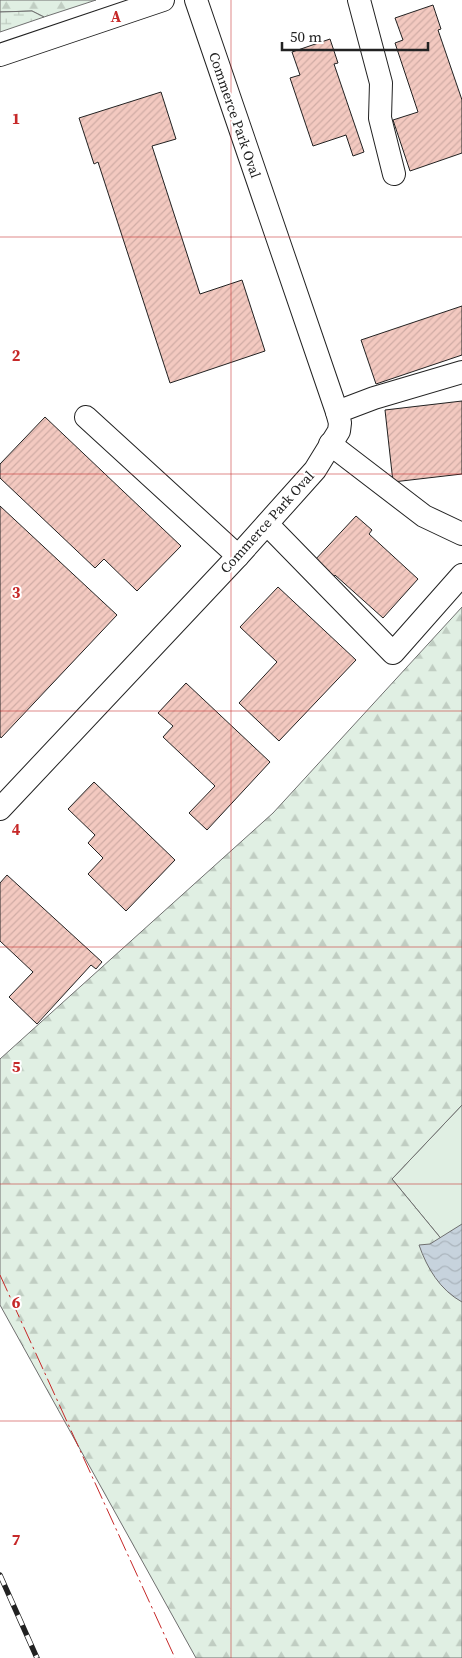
<svg xmlns="http://www.w3.org/2000/svg" width="462" height="1658" font-family="'Source Serif 4',serif">
<style>
.green{fill:#e0efe3;stroke:#6f6f6f}
.forest{fill:url(#forest-firs);stroke:#6f6f6f}
.wetland{fill:url(#wetland-marsh);stroke:#6f6f6f}
.water{fill:url(#water-waves);stroke:#6f6f6f}
.building{fill:url(#building-hatch);stroke:#222}
.lines{fill:none;stroke-linecap:round;stroke-linejoin:round}
.minor-casing{stroke:#222;stroke-width:24}
.minor{stroke:#fff;stroke-width:22}
.rail-casing{stroke:#222;stroke-width:5.5}
.rail{stroke:#fff;stroke-width:4;stroke-dasharray:11;stroke-linecap:butt}
.power{stroke:#c62828;stroke-width:1;stroke-dasharray:18 4 2.5 4;stroke-linecap:butt}
.grid{fill:none;stroke:#c62828;stroke-width:1;stroke-opacity:0.55}
.labels{text-anchor:middle;stroke-width:4;stroke-linejoin:round;paint-order:stroke}
.street-label{font-size:14px;fill:#222;stroke:#fff}
.grid-label{font-size:16px;text-anchor:middle;font-weight:bold;fill:#c62828;stroke:#fff;stroke-width:4;stroke-linejoin:round;paint-order:stroke}
</style>
<defs>
<pattern id="forest-firs" width="22" height="20" patternUnits="userSpaceOnUse" patternTransform="scale(1.25)"><rect width="22" height="20" fill="#e0efe3"/><path d="M5 1l3.5 6h-7zM16 11l3.5 6h-7z" fill="#c0cdc2"/></pattern>
<pattern id="wetland-marsh" width="20" height="14" patternUnits="userSpaceOnUse" patternTransform="scale(1.25)"><rect width="20" height="14" fill="#e0efe3"/><path d="M1 5h8M5 5V1M11 12h8M15 12V8" fill="none" stroke="#c0cdc2"/></pattern>
<pattern id="water-waves" width="16" height="10" patternUnits="userSpaceOnUse" patternTransform="scale(1.25)"><rect width="16" height="10" fill="#c7d3dd"/><path d="M0 5q4-4 8 0t8 0" fill="none" stroke="#abb5bd"/></pattern>
<pattern id="building-hatch" width="6" height="6" patternUnits="userSpaceOnUse" patternTransform="scale(1.25)"><rect width="6" height="6" fill="#f3c9c0"/><path d="M-1 1l2-2M0 6l6-6M5 7l2-2" fill="none" stroke="#d0aca5"/></pattern>
</defs>
<rect width="100%" height="100%" fill="#fff"/>
<polygon class="green" points="462,1105 462,1264 392,1179"/>
<g class="forest">
<polygon points="0,0 96,0 44,17 32,11 0,12"/>
<polygon points="462,607 462,1105 392,1179 462,1264 462,1658 196,1658 0,1305 0,1059 273,813"/>
</g>
<polygon class="wetland" points="32,11 44,17 0,32 0,12"/>
<path class="water" d="M462,1224v78c-22,-12 -35,-34 -43,-57l11,-1z"/>
<g class="building">
<polygon points="433,5 441,29 438,30 462,100 462,153 410,171 393,120 418,112 395,43 403,40 395,18"/>
<polygon points="330,39 338,63 334,64 364,152 353,156 346,135 313,146 290,78 300,75 292,52"/>
<polygon points="161,92 176,139 152,146 200,294 242,280 265,351 170,383 98,162 94,164 79,118"/>
<polygon points="462,306 462,355 376,384 361,340"/>
<polygon points="462,401 462,474 393,482 385,410"/>
<polygon points="45,417 181,546 137,591 104,559 95,568 0,478 0,464"/>
<polygon points="0,506 117,615 1,738 0,736"/>
<polygon points="356,516 372,530 369,534 418,579 383,618 335,575 333,578 314,561"/>
<polygon points="278,587 356,660 279,741 239,703 277,662 240,627"/>
<polygon points="186,683 270,762 207,830 189,813 215,786 163,737 173,726 158,713"/>
<polygon points="94,782 175,860 126,911 88,874 103,858 88,843 95,835 68,809"/>
<polygon points="7,875 102,962 96,969 91,965 37,1024 9,997 33,972 0,941 0,883"/>
</g>
<g class="lines">
<defs>
<g id="minor">
<polyline points="359,0 381,83 380,118 394,174"/>
<polyline points="0,55 163,0"/>
<polyline points="337,412 374,398 462,372"/>
<polyline points="86,417 238,556"/>
<polyline points="330,444 424,516 462,534"/>
<polyline points="267,524 393,653 462,575"/>
<polyline points="0,809 238,556 315,470 339,431 340,423 337,412 196,0"/>
</g>
</defs>
<use href="#minor" class="minor-casing"/>
<use href="#minor" class="minor"/>
<defs>
<polyline id="rail" points="0,1575 37,1658"/>
</defs>
<use href="#rail" class="rail-casing"/>
<use href="#rail" class="rail"/>
<polyline class="power" points="0,1275 175,1658"/>
</g>
<path class="grid" d="M231,0v1658M0,237h462M0,474h462M0,711h462M0,947h462M0,1184h462M0,1421h462"/>
<g class="labels">
<g class="street-label">
<text transform="translate(235 115) rotate(71)" y="5">Commerce Park Oval</text>
<text transform="translate(267 522) rotate(-48)" y="5">Commerce Park Oval</text>
</g>
</g>
<g class="grid-label">
<text x="116" y="22">A</text>
<text x="16" y="124">1</text>
<text x="16" y="361">2</text>
<text x="16" y="598">3</text>
<text x="16" y="835">4</text>
<text x="16" y="1072">5</text>
<text x="16" y="1308">6</text>
<text x="16" y="1545">7</text>
</g>
<path d="M282 42v8h146v-8" fill="none" stroke="#222222" stroke-width="2.5"/>
<text x="290" y="42" font-size="15" fill="#222222" stroke="#ffffff" stroke-width="4" paint-order="stroke">50 m</text>
</svg>
